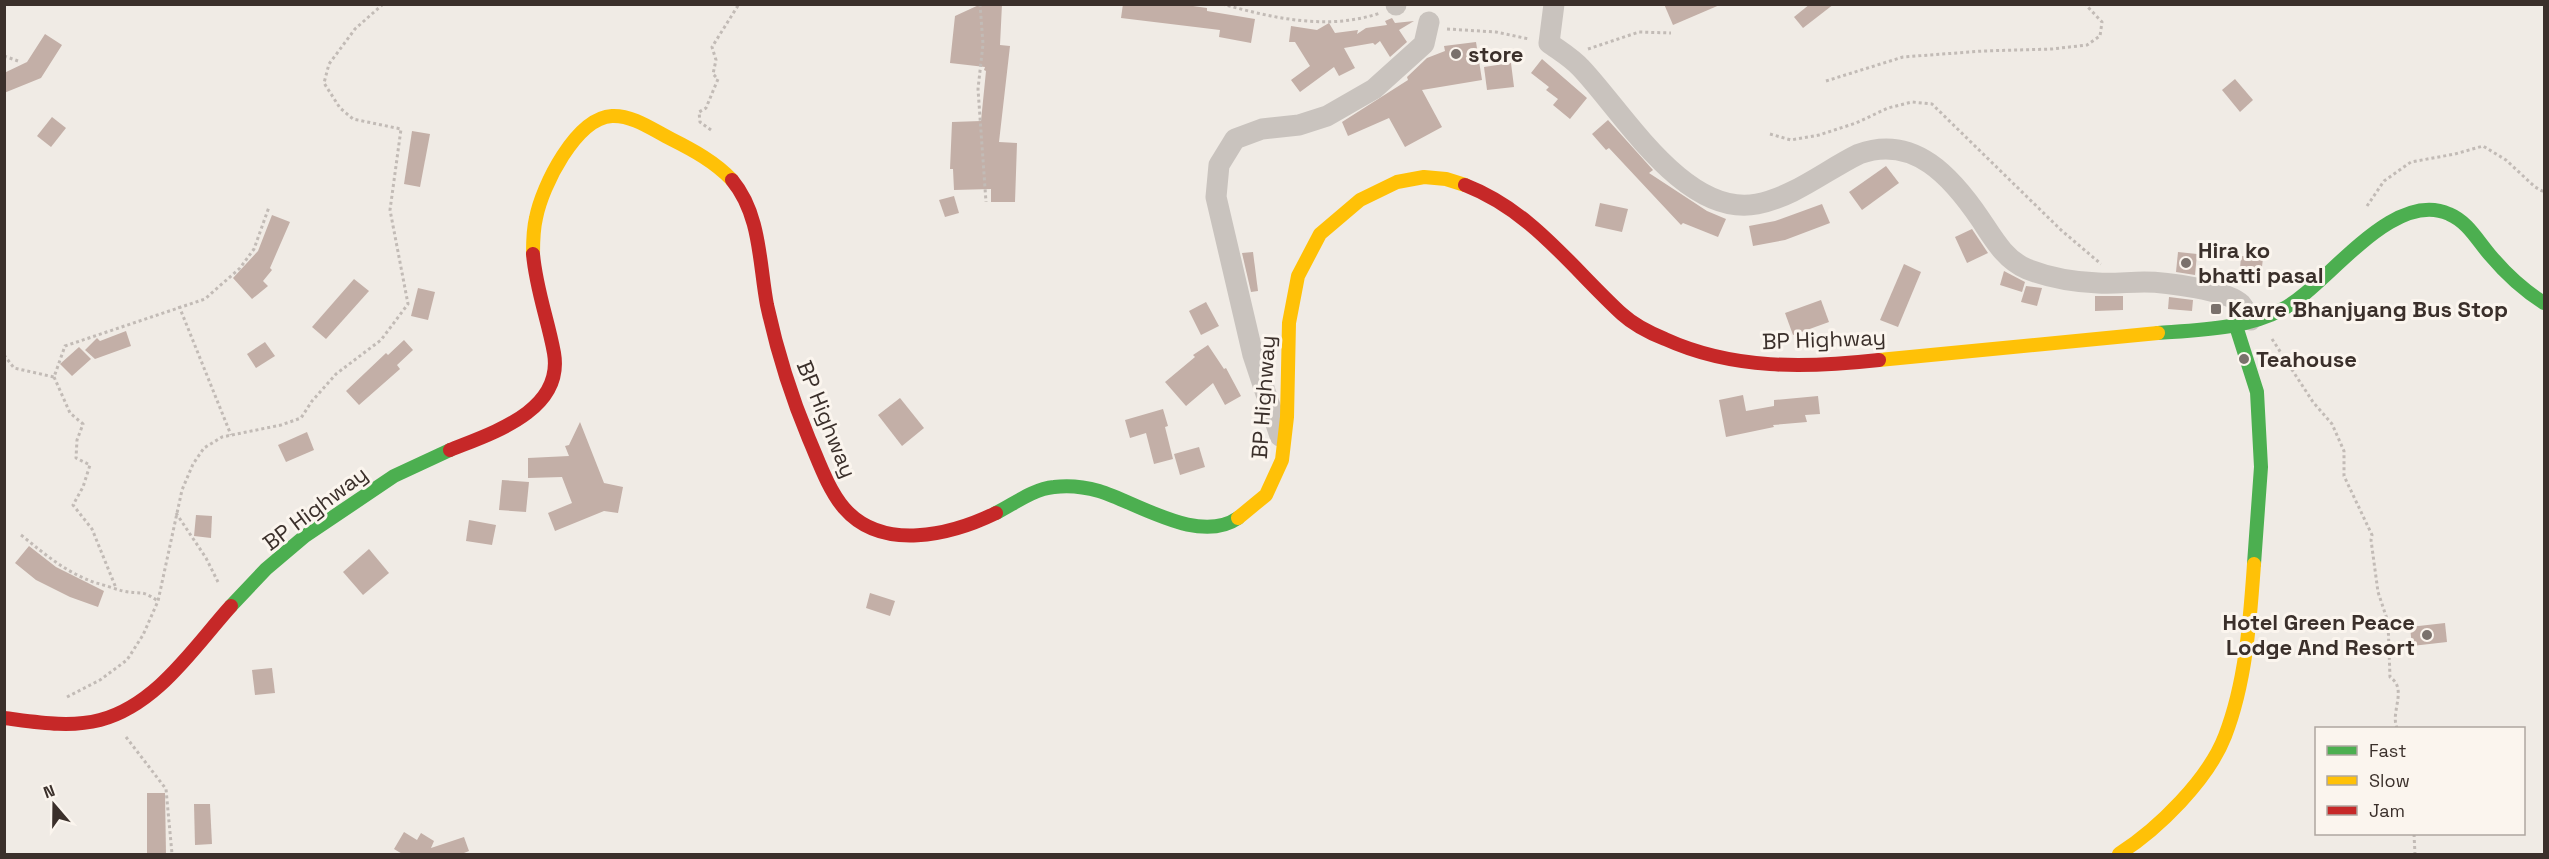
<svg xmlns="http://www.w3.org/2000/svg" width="2549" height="859" font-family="'Space Grotesk',sans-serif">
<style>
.building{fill:#c3afa7}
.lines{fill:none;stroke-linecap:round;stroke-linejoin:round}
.path{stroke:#c2bbb6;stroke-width:3;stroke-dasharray:3 3;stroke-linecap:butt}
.street{stroke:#c9c3be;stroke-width:21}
.fast{stroke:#4caf50;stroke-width:14}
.slow{stroke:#ffc107;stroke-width:14}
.jam{stroke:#c62828;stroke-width:14}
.poi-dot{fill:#7a716c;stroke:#fbf5ee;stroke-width:2}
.labels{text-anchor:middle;stroke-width:6;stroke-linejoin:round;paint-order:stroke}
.poi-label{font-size:22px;font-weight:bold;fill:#3b302b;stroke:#fbf5ee;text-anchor:start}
.street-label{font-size:22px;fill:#3b302b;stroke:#fbf5ee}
</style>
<rect width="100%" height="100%" fill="#f0ebe5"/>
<g class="building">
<polygon points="981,4 1002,4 1000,45 1010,46 999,142 1017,143 1015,202 991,202 991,189 954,190 953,169 950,169 952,122 981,121 986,71 984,70 985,67 950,63 955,16"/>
<polygon points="1123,4 1179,4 1207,8 1207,11 1255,19 1251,43 1219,37 1220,30 1121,18"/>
<polygon points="1664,4 1722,4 1673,25"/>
<polygon points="1810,4 1834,4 1803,28 1794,17"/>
<polygon points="1392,18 1395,23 1414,21 1399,30 1407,42 1390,57 1380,41 1375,45 1373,43 1344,48 1355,68 1339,76 1334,67 1300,92 1291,80 1310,66 1295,42 1289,42 1291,26 1317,30 1329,23 1335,33 1358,30 1357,34 1366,28 1387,25 1385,21"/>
<polygon points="45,34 62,45 41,78 4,93 4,73 27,62"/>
<polygon points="1476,42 1482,80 1422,90 1442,127 1405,147 1389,118 1348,136 1342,122 1408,80 1407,77 1427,58 1445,51 1444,46"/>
<polygon points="1542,59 1587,98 1570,119 1553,105 1558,99 1546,90 1549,87 1531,73"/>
<polygon points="1511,63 1514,87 1487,90 1484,67"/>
<polygon points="2235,79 2253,100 2240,112 2222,90"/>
<polygon points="52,117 66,128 51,147 37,136"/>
<polygon points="1608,120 1653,170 1649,173 1707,211 1726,219 1718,237 1683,223 1681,225 1609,148 1606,150 1592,134"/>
<polygon points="412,131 430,134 420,187 404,184"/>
<polygon points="1886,166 1899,183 1862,210 1849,192"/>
<polygon points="954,196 959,213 945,217 939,200"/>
<polygon points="1600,203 1628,209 1622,232 1595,226"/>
<polygon points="1822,204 1830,223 1785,240 1753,246 1749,226 1775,221"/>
<polygon points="272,215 290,222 270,268 272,270 263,281 268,286 252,299 233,278 258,251"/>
<polygon points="1972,229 1988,253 1967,263 1955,237"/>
<polygon points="1253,252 1258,291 1251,292 1242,253"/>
<polygon points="2178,252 2197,254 2195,275 2176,272"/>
<polygon points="2241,256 2263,258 2260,284 2239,281"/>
<polygon points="1904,264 1921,272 1898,327 1880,320"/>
<polygon points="2004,271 2025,282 2022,292 2000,285"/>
<polygon points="354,279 369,291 326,339 312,327"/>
<polygon points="2026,286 2042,288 2037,306 2021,302"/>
<polygon points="418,288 435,292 428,320 411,316"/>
<polygon points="2095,296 2123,296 2123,310 2095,311"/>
<polygon points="2169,297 2193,300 2192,311 2168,309"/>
<polygon points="1821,300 1829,322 1793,335 1785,313"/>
<polygon points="1206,302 1219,326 1201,335 1189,311"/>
<polygon points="126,331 131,346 95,359 85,350 97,338 100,341"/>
<polygon points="404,340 413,350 397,365 400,369 359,405 346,391 386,353 388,355"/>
<polygon points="265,342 275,356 256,368 247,354"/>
<polygon points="1208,345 1224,369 1226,368 1241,396 1225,405 1213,383 1186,406 1165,382 1195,357 1193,355"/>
<polygon points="79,347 91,359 72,376 60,364"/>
<polygon points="1743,395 1746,411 1774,406 1774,400 1818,396 1820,414 1805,415 1807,422 1773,425 1774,427 1726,437 1719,400"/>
<polygon points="900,398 924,428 902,446 878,415"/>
<polygon points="1163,409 1168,426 1165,427 1173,459 1154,464 1146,433 1130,438 1125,420"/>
<polygon points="580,422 604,483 623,487 618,513 604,511 555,531 548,513 572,503 562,477 528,478 528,458 569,456 565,446 569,445"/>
<polygon points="307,432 314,450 286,462 278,445"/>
<polygon points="1199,447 1205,467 1180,475 1174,454"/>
<polygon points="502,480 529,482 526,512 499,510"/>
<polygon points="196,515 212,516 211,538 194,536"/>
<polygon points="469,520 496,525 492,545 466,541"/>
<polygon points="29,546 56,567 104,591 98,607 70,597 36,580 15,563"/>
<polygon points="369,549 389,573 363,595 343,572"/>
<polygon points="870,593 895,601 890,616 866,608"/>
<polygon points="2445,623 2447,642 2412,646 2410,627"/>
<polygon points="272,668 275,693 255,695 252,670"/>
<polygon points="147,793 165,793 166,855 147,855"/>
<polygon points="194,804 210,804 212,844 195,845"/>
<polygon points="404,832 417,840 421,833 434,841 431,848 464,837 469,851 459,855 404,855 394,849"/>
</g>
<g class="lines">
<g class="path">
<polyline points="980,4 983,44 978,89 986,202"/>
<path d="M1222,4c51,14 106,27 158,9"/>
<polyline points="1447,29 1496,32 1529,39"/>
<polyline points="1588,49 1639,32 1671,33"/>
<polyline points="4,56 18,61"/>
<polyline points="1826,81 1903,57 1983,51 2052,49 2087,45 2100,36 2102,22 2085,4"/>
<polyline points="711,130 700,122 699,112 706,108 718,79 713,74 716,60 712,47 739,4"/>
<polyline points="1770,134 1791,140 1819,135 1856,123 1888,108 1912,102 1932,104 2061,230 2101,264"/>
<polyline points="2367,206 2384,181 2411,162 2455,154 2483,146 2506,160 2535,187 2544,192"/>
<polyline points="179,306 231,435"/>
<path d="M2272,339l41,63 19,22 12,27v25l28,59 -1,5 7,52 10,30 2,55c18,12 0,35 7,51"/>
<polyline points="4,355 14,368 54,377 65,346 205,299 240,268 254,249 269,207"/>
<polyline points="54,377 70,413 83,424 77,440 76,458 90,465 83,487 73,505 92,529 116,588"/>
<polyline points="176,513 206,558 218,582"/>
<path d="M21,535c25,20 44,37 75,48 9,2 19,6 27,8 20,4 17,-2 35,10"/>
<polyline points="67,697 100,680 127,660 143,635 158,601 182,490 193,464 204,448 222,437 281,425 301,418 312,401 336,374 381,340 408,304 390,210 401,129 353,119 340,108 324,83 329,64 355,29 383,4"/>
<polyline points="126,737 166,789 172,854"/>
<polyline points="2414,834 2415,854"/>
</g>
<g class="street">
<polyline points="1396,4 1396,5"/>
<path d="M1554,4l-5,39c11,8 23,15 32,25 42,44 104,150 176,136 37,-7 69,-34 102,-50 55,-20 93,23 122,66 12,18 24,40 46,49 23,9 47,13 71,14 16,1 31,-1 46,-1 20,0 84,8 97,22 4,5 7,11 10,16"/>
<polyline points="1280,436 1253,355 1216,197 1219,165 1235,139 1262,129 1299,125 1327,116 1374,89 1424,44 1429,22"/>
</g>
<g class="fast">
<polyline points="2235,323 2257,392 2261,467 2254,564"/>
<path d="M2158,333c41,-3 88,-4 125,-24 44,-23 109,-121 166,-95 19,8 28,26 41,41 16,19 33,35 54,48"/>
<path d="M996,513c18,-9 37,-24 58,-26 15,-2 31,0 45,4 39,12 100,54 139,27"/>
<polyline points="231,606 266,569 305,536 394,476 450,450"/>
</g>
<g class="slow">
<path d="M533,254c0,-12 0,-24 3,-36 6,-32 40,-100 76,-102 21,-1 41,14 59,23 22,11 44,23 61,41"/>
<polyline points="1879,360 2158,333"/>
<polyline points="1238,518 1266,495 1282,460 1287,417 1289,323 1298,276 1320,234 1360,200 1397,182 1424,177 1446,179 1465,185"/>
<path d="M2119,854c39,-25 89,-74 106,-118 21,-54 25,-116 29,-172"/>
</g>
<g class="jam">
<path d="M732,180c29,35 27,83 35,125 10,46 24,91 42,134 10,23 19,50 35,69 38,44 107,27 152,5"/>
<path d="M1465,185c67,26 106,82 157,129 12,11 28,19 43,25 68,31 141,29 214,21"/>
<path d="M450,450c42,-17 114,-39 104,-97 -6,-33 -18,-64 -21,-99"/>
<path d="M4,718c32,4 65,10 96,2 57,-15 94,-73 131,-114"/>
</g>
</g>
<g class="poi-dot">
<circle cx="1456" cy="54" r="6"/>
<circle cx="2186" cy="263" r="6"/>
<rect x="2210" y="303" width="12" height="12" rx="3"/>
<circle cx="2244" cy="359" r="6"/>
<circle cx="2427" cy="635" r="6"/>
</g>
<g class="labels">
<g class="poi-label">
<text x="1468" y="62">store</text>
<text x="2198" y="258">Hira ko<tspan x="2198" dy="25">bhatti pasal</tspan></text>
<text x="2228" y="317">Kavre Bhanjyang Bus Stop</text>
<text x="2256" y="367">Teahouse</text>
<text x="2415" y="630" text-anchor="end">Hotel Green Peace<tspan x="2415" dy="25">Lodge And Resort</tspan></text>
</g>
<g class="street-label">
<text transform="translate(1824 339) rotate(-2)" y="8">BP Highway</text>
<text transform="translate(1263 397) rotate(-86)" y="8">BP Highway</text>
<text transform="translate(827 419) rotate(68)" y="8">BP Highway</text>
<text transform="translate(315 508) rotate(-37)" y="8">BP Highway</text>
</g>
</g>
<rect width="2549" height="859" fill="none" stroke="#3b302b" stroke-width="12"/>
<rect x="2315" y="727" width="210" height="108" fill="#fbf5ee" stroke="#aea6a0" stroke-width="1.5"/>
<rect x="2327" y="746" width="30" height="9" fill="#4caf50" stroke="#aea6a0" stroke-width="1.5"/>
<text x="2369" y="757" font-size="18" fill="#3b302b">Fast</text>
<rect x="2327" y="776" width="30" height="9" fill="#ffc107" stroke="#aea6a0" stroke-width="1.5"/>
<text x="2369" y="787" font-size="18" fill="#3b302b">Slow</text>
<rect x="2327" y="806" width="30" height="9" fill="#c62828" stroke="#aea6a0" stroke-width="1.5"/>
<text x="2369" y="817" font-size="18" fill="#3b302b">Jam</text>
<g transform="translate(54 805) rotate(340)" stroke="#fbf5ee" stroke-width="4.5" paint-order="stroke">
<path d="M0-4.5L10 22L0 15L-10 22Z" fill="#3b302b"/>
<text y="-9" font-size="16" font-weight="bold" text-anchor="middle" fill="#3b302b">N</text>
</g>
</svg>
